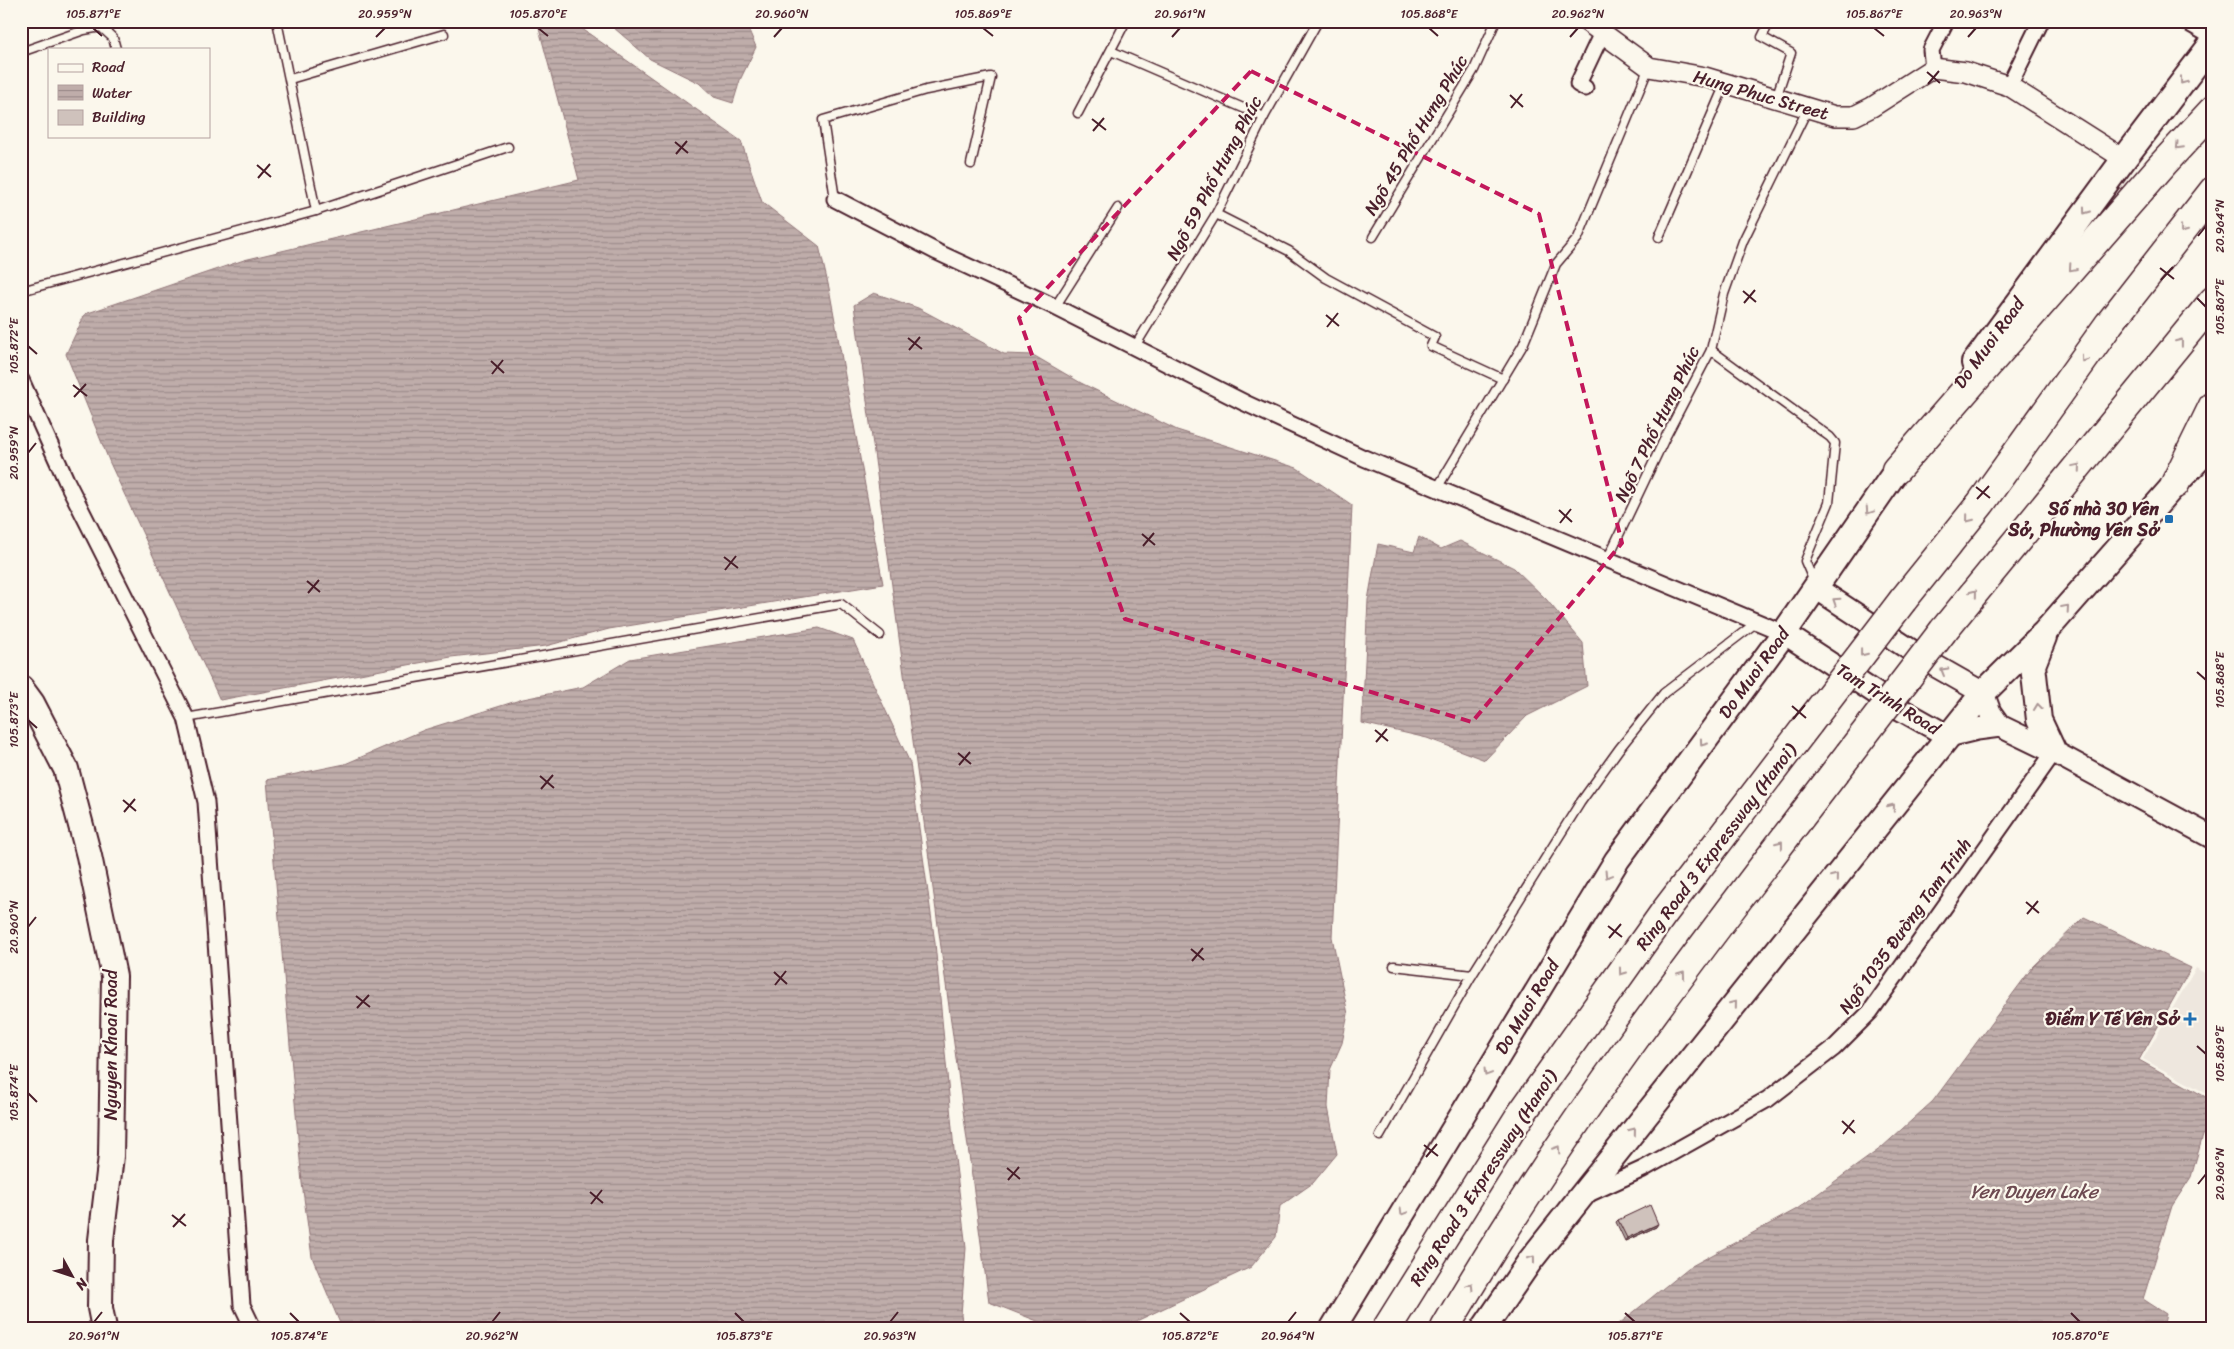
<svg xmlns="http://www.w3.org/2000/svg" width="2234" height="1349" font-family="Sriracha,sans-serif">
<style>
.built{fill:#eee7de}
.water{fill:url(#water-rules);stroke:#907477}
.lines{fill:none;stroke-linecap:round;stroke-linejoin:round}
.service-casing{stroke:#4a1f2b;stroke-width:11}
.minor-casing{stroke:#4a1f2b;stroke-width:19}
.tertiary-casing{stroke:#4a1f2b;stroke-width:22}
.secondary-casing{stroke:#4a1f2b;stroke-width:25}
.primary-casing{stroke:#4a1f2b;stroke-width:28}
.motorway-casing{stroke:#4a1f2b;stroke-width:31}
.service{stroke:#fbf7ec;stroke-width:8}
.minor{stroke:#fbf7ec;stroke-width:15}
.tertiary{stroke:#fbf7ec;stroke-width:19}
.secondary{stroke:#fbf7ec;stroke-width:21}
.primary{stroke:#fbf7ec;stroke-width:24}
.motorway{stroke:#fbf7ec;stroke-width:28}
.motorway-bridge-casing{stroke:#4a1f2b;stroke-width:31;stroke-linecap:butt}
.motorway-bridge{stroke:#fbf7ec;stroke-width:28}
.wall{fill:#b2a7a2;stroke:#4a1f2b}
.shaded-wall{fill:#918884;stroke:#4a1f2b}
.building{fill:#cfc2bc;stroke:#4a1f2b}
.oneway{stroke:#ab9695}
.marked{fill:none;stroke:#c2185b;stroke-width:4;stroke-dasharray:10 6;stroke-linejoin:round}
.ticks{fill:none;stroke:#4a1f2b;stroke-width:2}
.poi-dot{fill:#1f6fb2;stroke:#fbf7ec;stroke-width:2}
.labels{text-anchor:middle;stroke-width:4.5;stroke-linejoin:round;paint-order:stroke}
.street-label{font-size:18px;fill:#4a1f2b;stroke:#fbf7ec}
.poi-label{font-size:18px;font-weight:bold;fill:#4a1f2b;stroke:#fbf7ec;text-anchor:end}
.water-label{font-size:19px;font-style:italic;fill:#6d4a51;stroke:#fbf7ec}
.neatline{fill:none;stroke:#4a1f2b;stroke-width:2}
.ticks-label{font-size:12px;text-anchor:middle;fill:#4a1f2b}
</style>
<defs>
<pattern id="water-rules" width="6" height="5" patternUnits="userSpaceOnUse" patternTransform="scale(1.25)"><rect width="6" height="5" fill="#bfadaa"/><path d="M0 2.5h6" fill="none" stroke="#9d8c8b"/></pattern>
</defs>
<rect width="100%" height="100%" fill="#fbf7ec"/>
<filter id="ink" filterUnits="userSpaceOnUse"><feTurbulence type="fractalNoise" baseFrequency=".02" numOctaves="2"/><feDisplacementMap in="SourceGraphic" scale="10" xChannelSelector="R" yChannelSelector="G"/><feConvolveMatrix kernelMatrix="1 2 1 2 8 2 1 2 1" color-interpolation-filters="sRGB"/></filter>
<g filter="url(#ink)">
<polygon class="built" points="2196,968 2213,978 2213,1097 2143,1059"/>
<g class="water">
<polygon points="537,21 571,21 741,141 762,202 819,246 829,288 883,584 609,629 546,646 451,657 220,700 110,463 66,354 85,314 244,260 579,180"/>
<polygon points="606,21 745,21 756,47 740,80 733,103 714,97 699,83 650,59"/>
<polygon points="874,293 918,308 1004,354 1033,355 1081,383 1177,430 1297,468 1352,505 1332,937 1348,1014 1342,1043 1330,1070 1328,1107 1337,1154 1313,1183 1280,1206 1276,1237 1251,1267 1126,1326 1055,1328 989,1302 854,305"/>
<polygon points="1419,537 1441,549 1460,541 1514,568 1546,599 1583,643 1587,686 1527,716 1485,760 1427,738 1362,723 1368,600 1378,544 1414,552"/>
<polygon points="819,628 853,640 910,763 935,943 954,1150 966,1248 961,1315 963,1328 342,1328 312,1257 302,1183 267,780 345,764 424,730 523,699 583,687 630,659"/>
<polygon points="2084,917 2191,968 2139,1060 2213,1101 2191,1177 2172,1206 2143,1299 2166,1314 2163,1328 1614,1328 1688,1268 1797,1209 1881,1148 1933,1101 2032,968"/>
</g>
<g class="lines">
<defs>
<g id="service">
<polyline points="277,21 316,211"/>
<polyline points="1770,21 1762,37 1791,53 1776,98"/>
<polyline points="1111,51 1264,117"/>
<polyline points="21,52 84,30 101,27 113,38 116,49"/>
<polyline points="290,79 444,34"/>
<polyline points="1078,113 1126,21"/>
<polyline points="835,199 823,120 926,90 991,77 971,164"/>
<polyline points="1216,214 1289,251 1326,278 1435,337 1431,346 1503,379"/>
<polyline points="1373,237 1474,70 1496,21"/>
<polyline points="1659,237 1725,84"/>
<polyline points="21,291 316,211 508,147"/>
<polyline points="1055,307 1118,208"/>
<polyline points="1134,348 1216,214 1264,117 1318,21"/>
<polyline points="1711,350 1830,437 1835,443 1829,503 1805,561 1814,582"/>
<polyline points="1436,490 1523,345 1556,264 1578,238 1649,67"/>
<polyline points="1607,560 1665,438 1711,350 1724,294 1743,241 1808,108"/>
<polyline points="186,718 841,604 880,635"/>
<polyline points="1394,966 1472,975"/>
<polyline points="1380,1136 1472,975 1580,803 1619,749 1664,693 1757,622"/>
</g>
<g id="minor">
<polyline points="2185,21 2213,37"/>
<polyline points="1933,68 1931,50 1946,21"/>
<polyline points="2009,86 2041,21"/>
<polyline points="1585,88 1578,84 1602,33"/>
<polyline points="835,199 937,252 1055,307 1245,403 1364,458 1784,633"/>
<polyline points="21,380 66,480 186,718 206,802 242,1305 253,1328"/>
<polyline points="1584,1196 1643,1169 1768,1099 1834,1048 1870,1012 2054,752"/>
</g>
<polyline id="tertiary" points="1586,21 1649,67 1705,77 1835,116 1854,116 1872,107 1933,68 1966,72 2009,86 2124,159"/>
<g id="secondary">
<polyline points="1816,588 1932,664 1983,693 1990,712 2000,726 2054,752 2213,838"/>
<polyline points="1784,633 1900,709 1948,736 1977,729 2000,726"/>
</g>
<g id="primary">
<polyline points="1974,363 2124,159 2213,42"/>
<polyline points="2044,637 2033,665 2039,720 2054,752"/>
<polyline points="21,688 32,703 66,769 89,856 114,976 111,1156 101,1240 100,1308 104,1328"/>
<polyline points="1333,1328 1617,860 1784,633 1907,455"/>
<polyline points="1484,1328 1530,1261 1579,1199 1983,693 2045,632 2175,484 2213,444"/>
</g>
<g id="motorway">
<polyline points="1896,470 2163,164 2213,110"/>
<polyline points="2175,484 2213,406"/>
<polyline points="1903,600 1981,503 2109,324 2213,191"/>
<polyline points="1943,631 2213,301"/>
<polyline points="1387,1328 1519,1117 1663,914 1809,723"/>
<path d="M1445,1328c118,-203 262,-389 404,-574"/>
</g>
</defs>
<use href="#service" class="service-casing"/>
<use href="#minor" class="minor-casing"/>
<use href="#tertiary" class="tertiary-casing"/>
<use href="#secondary" class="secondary-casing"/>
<use href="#primary" class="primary-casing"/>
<use href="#motorway" class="motorway-casing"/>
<use href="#service" class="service"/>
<use href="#minor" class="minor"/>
<use href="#tertiary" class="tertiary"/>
<use href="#secondary" class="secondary"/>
<use href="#primary" class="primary"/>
<use href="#motorway" class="motorway"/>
<defs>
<g id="motorway-bridge">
<polyline points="1809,723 1903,600"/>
<polyline points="1849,754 1943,631"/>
</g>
</defs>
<use href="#motorway-bridge" class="motorway-bridge-casing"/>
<use href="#motorway-bridge" class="motorway-bridge"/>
</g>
<polygon class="wall" points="1618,1220 1656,1227 1625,1241 1616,1222"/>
<polygon class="shaded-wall" points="1658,1224 1656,1227 1625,1241 1627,1238"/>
<polygon class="building" points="1650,1205 1658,1224 1627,1238 1618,1220"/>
<defs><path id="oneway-chevron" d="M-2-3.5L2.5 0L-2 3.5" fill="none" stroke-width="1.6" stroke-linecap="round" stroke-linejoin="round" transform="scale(1.25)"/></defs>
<g class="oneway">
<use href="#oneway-chevron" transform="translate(2183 81) rotate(127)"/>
<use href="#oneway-chevron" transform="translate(2179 146) rotate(133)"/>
<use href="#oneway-chevron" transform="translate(2086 211) rotate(126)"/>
<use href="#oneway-chevron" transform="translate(2183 230) rotate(128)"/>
<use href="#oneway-chevron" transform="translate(2072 268) rotate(131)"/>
<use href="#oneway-chevron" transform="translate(2180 342) rotate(-52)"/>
<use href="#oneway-chevron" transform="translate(2084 359) rotate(126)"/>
<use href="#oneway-chevron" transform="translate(2077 467) rotate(-50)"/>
<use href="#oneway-chevron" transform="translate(1869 511) rotate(124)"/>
<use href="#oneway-chevron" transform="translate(1969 519) rotate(129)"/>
<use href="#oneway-chevron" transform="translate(1974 593) rotate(-51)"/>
<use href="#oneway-chevron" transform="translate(1836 601) rotate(-147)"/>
<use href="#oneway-chevron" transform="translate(2066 608) rotate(-49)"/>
<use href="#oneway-chevron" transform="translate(1863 653) rotate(128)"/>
<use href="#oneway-chevron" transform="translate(1944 671) rotate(-150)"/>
<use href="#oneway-chevron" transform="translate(2038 707) rotate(-96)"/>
<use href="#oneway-chevron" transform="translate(1703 743) rotate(126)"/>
<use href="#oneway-chevron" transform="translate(1892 807) rotate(-51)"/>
<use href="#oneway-chevron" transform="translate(1780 844) rotate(-52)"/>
<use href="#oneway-chevron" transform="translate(1608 875) rotate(121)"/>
<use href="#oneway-chevron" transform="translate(1835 877) rotate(-51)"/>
<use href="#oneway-chevron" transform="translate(1622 972) rotate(126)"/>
<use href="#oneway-chevron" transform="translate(1682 974) rotate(-54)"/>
<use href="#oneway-chevron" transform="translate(1734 1004) rotate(-51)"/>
<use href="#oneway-chevron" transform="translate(1487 1073) rotate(121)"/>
<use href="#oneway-chevron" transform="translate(1633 1131) rotate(-51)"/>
<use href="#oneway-chevron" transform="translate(1557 1149) rotate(-57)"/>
<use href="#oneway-chevron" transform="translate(1403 1212) rotate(121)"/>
<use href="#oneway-chevron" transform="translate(1532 1259) rotate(-53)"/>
<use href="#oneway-chevron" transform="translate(1470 1286) rotate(-58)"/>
</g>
</g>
<path class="marked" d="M1251,71l288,143 83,329 -150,179 -347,-103 -106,-301z"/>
<path class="ticks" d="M93,28l9,8M538,28l10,8M983,28l10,8M1429,28l9,8M1874,28l10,8M376,37l9,-9M774,37l8,-9M1172,37l8,-9M1570,37l8,-9M1968,37l8,-9M1927,72l13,11M1928,84l11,-13M1510,95l13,12M1511,108l11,-14M1092,119l14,11M1093,131l11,-13M675,142l13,11M676,154l11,-13M257,165l14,12M258,178l12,-14M2198,236l8,-10M2160,268l14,11M2161,280l12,-13M1743,291l13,11M2197,298l9,9M1744,303l11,-13M1326,315l13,11M1327,327l11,-14M908,338l14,11M28,346l9,8M909,350l11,-13M491,361l13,12M492,374l11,-14M73,385l14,11M74,397l12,-13M28,453l8,-10M1976,487l14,11M1977,499l12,-13M1559,510l13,12M1560,523l11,-14M1142,534l13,11M1143,546l11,-13M724,557l14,11M725,570l11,-14M307,581l13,11M308,593l11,-13M2197,672l9,8M1792,706l14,12M1793,719l12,-14M28,720l9,8M1375,730l13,11M1376,742l11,-13M958,753l13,11M959,765l11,-13M540,776l14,12M541,789l12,-14M123,800l13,11M124,812l11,-13M2026,902l13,11M2027,914l11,-13M1608,926l14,11M28,927l8,-10M1609,938l12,-14M1191,949l13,11M1192,961l11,-13M774,972l13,12M775,985l11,-14M356,996l14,11M357,1008l12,-13M2197,1046l9,8M28,1093l9,9M1842,1121l13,12M1843,1134l11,-14M1424,1145l14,11M1426,1157l11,-13M1007,1168l13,11M1008,1180l11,-13M2198,1184l8,-10M590,1192l13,11M591,1204l11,-14M172,1215l14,11M173,1227l12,-13M290,1313l9,9M735,1313l9,9M1180,1313l10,9M1625,1313l10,9M2071,1313l9,9M94,1322l8,-10M492,1322l8,-10M890,1322l8,-10M1288,1322l8,-10"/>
<g class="poi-dot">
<rect x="2164" y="514" width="10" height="10" rx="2.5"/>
<path d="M2187.5 1011.5h5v5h5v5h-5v5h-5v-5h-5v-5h5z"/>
</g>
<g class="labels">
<g class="street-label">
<text transform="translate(1761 95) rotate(16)" y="6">Hung Phuc Street</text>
<text transform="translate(1416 135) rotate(-59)" y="6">Ngõ 45 Phố Hưng Phúc</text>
<text transform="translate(1214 178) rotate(-62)" y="6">Ngõ 59 Phố Hưng Phúc</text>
<text transform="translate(1989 343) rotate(-54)" y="6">Do Muoi Road</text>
<text transform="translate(1657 424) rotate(-64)" y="6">Ngõ 7 Phố Hưng Phúc</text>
<text transform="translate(1754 673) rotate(-54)" y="6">Do Muoi Road</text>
<text transform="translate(1888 699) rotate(32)" y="6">Tam Trinh Road</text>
<text transform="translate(1716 847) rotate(-53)" y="6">Ring Road 3 Expressway (Hanoi)</text>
<text transform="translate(1905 926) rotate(-54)" y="6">Ngõ 1035 Đường Tam Trinh</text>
<text transform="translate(1527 1007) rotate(-59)" y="6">Do Muoi Road</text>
<text transform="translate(111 1045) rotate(-90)" y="6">Nguyen Khoai Road</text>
<text transform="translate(1483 1178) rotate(-57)" y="6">Ring Road 3 Expressway (Hanoi)</text>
</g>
<g class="poi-label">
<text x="2159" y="515">Số nhà 30 Yên<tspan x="2159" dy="21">Sở, Phường Yên Sở</tspan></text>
<text x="2179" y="1025">Điểm Y Tế Yên Sở</text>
</g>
<g class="water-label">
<text x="2034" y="1198">Yen Duyen Lake</text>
</g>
</g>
<rect width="2234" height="1349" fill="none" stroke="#fbf7ec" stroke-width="55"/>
<rect x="48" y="48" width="162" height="90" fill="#fbf7ec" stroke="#b4a19f"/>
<rect x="58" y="64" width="25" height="8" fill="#fbf7ec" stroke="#b4a19f"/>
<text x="92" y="72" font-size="15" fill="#4a1f2b">Road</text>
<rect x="58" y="85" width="25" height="15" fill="url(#water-rules)" stroke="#b4a19f"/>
<text x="92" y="98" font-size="15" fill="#4a1f2b">Water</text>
<rect x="58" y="110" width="25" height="15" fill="#cfc2bc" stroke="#b4a19f"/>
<text x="92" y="122" font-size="15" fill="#4a1f2b">Building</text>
<g transform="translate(72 1276) rotate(130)" stroke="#fbf7ec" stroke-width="4" paint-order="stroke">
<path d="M0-4L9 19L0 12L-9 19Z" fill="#4a1f2b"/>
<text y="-8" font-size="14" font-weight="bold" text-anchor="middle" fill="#4a1f2b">N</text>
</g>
<rect x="28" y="28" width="2178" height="1294" class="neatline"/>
<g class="ticks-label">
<text x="93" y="18">105.871°E</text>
<text x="385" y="18">20.959°N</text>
<text x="538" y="18">105.870°E</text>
<text x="782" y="18">20.960°N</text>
<text x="983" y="18">105.869°E</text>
<text x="1180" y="18">20.961°N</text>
<text x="1429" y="18">105.868°E</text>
<text x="1578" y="18">20.962°N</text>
<text x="1874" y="18">105.867°E</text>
<text x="1976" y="18">20.963°N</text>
<text transform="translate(2220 226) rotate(-90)" y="4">20.964°N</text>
<text transform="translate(2220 307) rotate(-90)" y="4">105.867°E</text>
<text transform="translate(14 346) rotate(-90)" y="4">105.872°E</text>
<text transform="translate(14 453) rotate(-90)" y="4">20.959°N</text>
<text transform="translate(2220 680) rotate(-90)" y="4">105.868°E</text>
<text transform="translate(14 720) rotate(-90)" y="4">105.873°E</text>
<text transform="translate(14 927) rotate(-90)" y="4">20.960°N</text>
<text transform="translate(2220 1054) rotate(-90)" y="4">105.869°E</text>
<text transform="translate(14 1093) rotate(-90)" y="4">105.874°E</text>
<text transform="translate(2220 1174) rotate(-90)" y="4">20.966°N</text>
<text x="94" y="1340">20.961°N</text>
<text x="299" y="1340">105.874°E</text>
<text x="492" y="1340">20.962°N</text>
<text x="744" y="1340">105.873°E</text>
<text x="890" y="1340">20.963°N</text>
<text x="1190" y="1340">105.872°E</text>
<text x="1288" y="1340">20.964°N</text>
<text x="1635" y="1340">105.871°E</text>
<text x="2080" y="1340">105.870°E</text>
</g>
</svg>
